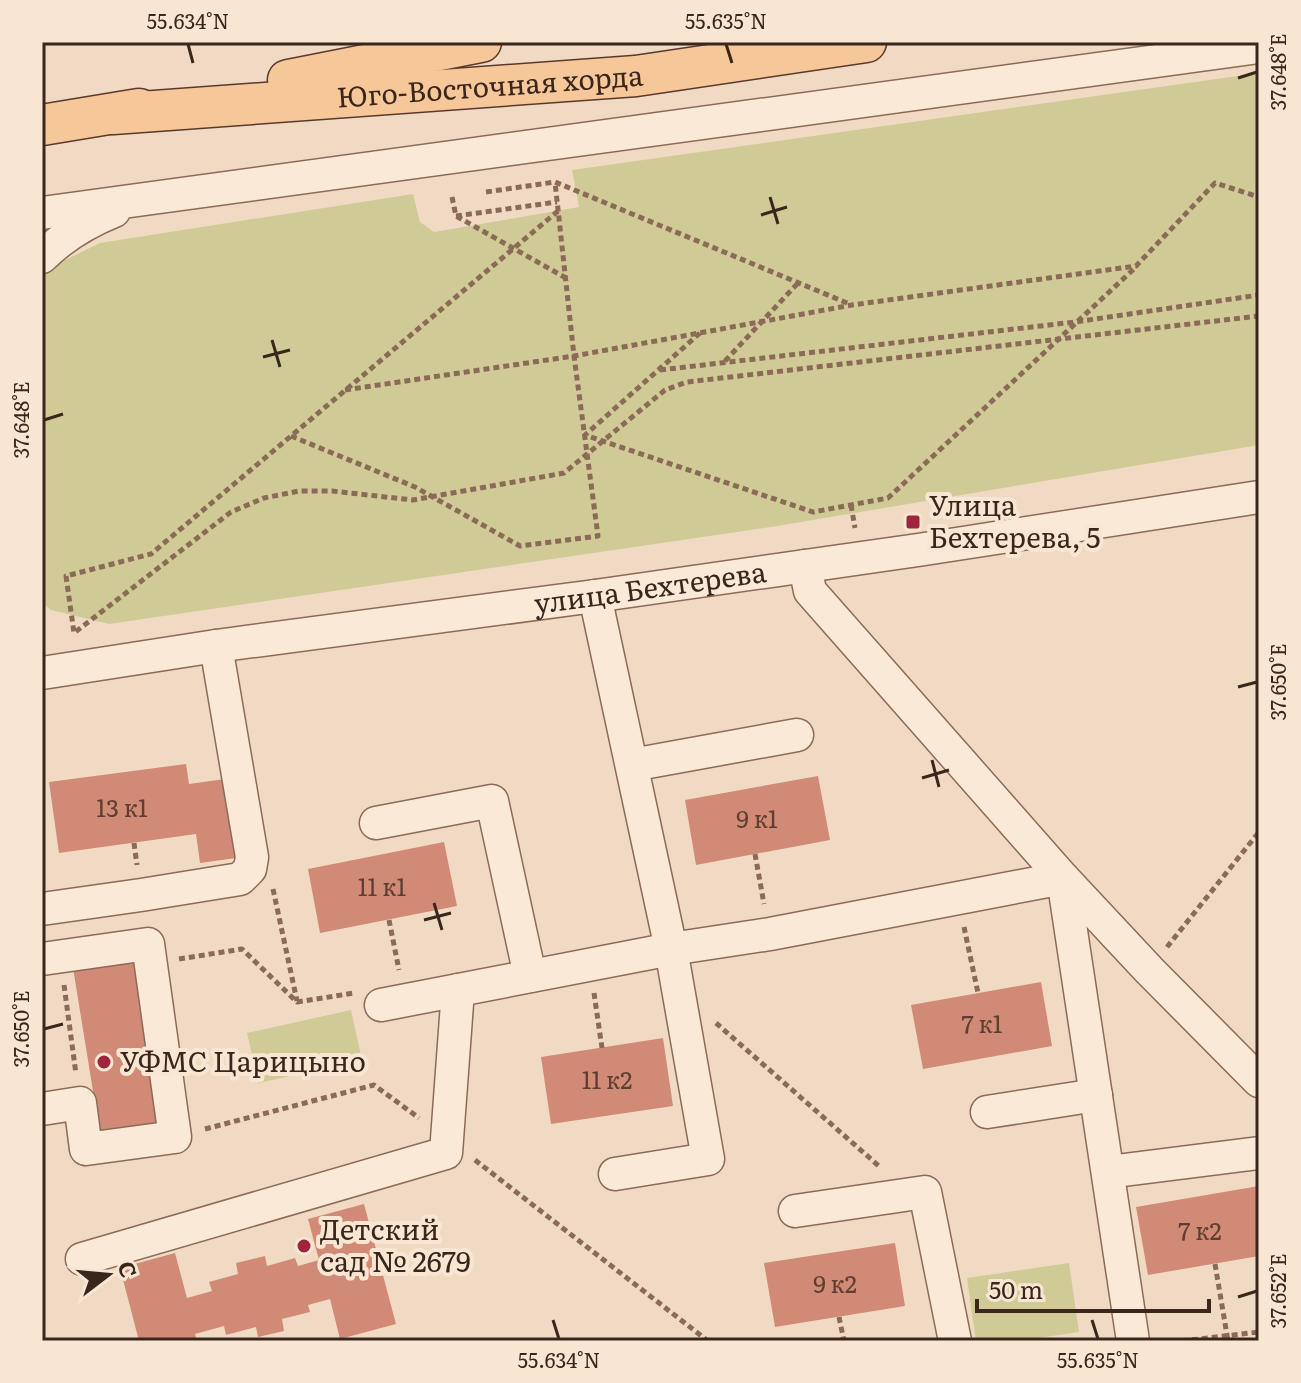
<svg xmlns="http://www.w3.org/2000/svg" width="1301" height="1383" font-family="Literata,serif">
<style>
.green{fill:#d0cb96}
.building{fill:#d18a76}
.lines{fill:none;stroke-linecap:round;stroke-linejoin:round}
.minor-casing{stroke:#8c6a58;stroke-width:35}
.major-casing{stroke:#5a392d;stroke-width:43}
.path{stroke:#8c6a58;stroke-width:5;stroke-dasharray:6 4;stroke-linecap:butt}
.minor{stroke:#fbe9d7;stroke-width:32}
.major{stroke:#f6c798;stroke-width:40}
.ticks{fill:none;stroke:#3b261d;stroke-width:3}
.poi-dot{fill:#9f243d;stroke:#f8e6d3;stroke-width:3}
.labels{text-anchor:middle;stroke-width:8;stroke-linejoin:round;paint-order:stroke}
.number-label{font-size:24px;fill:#603f33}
.street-label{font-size:28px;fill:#3b261d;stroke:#f8e6d3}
.poi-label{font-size:28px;fill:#3b261d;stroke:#f8e6d3;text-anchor:start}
.neatline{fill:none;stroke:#3b261d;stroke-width:3}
.ticks-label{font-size:20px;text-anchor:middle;fill:#3b261d}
</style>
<rect width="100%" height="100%" fill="#f1dac3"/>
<g class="green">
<polygon points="1259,73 1259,445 777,526 109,624 51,610 42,603 42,279 55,265 100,243 413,194 420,222 434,232 579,207 572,170"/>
<polygon points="351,1010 362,1060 259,1083 247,1033"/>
<polygon points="1069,1263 1079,1332 1018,1341 976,1341 967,1278"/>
</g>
<g class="building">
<polygon points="186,764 189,784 225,779 236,858 200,863 196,834 59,853 49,782"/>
<polygon points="818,776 830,840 696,865 685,800"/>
<polygon points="444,842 457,906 320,933 308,869"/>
<polygon points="136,958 164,1123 100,1134 73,968"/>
<polygon points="1041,982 1052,1046 923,1069 911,1005"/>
<polygon points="663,1038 673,1106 551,1124 541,1057"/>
<polygon points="1259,1186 1259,1256 1148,1275 1136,1207"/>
<polygon points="364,1204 396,1324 340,1339 330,1299 308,1305 310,1312 282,1319 284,1331 258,1337 256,1327 226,1335 224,1326 195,1334 197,1341 139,1341 120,1268 175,1253 187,1298 212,1291 209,1282 238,1274 236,1263 265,1256 267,1266 295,1258 298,1266 319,1260 308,1219"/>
<polygon points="895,1243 905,1306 775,1327 764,1263"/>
</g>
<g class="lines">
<defs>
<g id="minor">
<polyline points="42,213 1259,47"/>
<path d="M42,257c21,-21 45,-35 72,-46"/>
<polyline points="805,566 810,591 1063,878 1149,970 1259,1081"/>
<polyline points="595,596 671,949 708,1159 615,1174"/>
<path id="s1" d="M42,673l174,-27 379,-50 323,-46 341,-53"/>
<polyline points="632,765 797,735"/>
<polyline points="376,823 492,801 530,976"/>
<polyline points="42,909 141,895 240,879 250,869 252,857 216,646"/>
<polyline points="42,959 148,944 175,1137 86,1149 80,1103 42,1109"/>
<polyline points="381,1005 671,949 770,934 1063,878 1133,1341"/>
<polyline points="987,1112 1096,1095"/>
<polyline points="1108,1172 1259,1153"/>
<polyline points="795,1211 925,1192 955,1341"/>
<polyline points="82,1259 446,1153 458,990"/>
</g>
<g id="major">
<polyline points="288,80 481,42"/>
<path id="s2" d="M113,114l523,-38 230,-34"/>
<polyline points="42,125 139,109"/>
</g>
</defs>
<use href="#minor" class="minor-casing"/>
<use href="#major" class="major-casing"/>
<g class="path">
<polyline points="486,192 555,182 852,305"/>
<polyline points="452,197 456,216 566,278"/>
<polyline points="558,211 151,554 66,576 74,633 231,512 264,498 299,491 332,491 413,500 564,473 665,390 687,382 1259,316"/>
<polyline points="456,216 557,202"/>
<polyline points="700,333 585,435 813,512 888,498 1136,267"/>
<polyline points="725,361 798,283"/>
<polyline points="660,370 1075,322 1259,295"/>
<polyline points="345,390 574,356 852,305 1136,266 1215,183 1259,197"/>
<polyline points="291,436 415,487 520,546 598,536 574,356 555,182"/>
<polyline points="851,505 855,528"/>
<polyline points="134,843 137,865"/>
<polyline points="755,854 764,904"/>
<polyline points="273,889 297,1001"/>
<polyline points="389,920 399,970"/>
<polyline points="964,927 978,993"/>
<polyline points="1167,947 1259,832"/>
<polyline points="179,959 242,949 297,1002 354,993"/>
<polyline points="64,985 76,1074"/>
<polyline points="594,993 602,1048"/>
<polyline points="716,1023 880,1167"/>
<polyline points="205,1129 374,1085 419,1118"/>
<polyline points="475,1160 708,1341"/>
<polyline points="1215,1264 1228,1341"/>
<polyline points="839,1317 844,1341"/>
<polyline points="1040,1338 1040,1341"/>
<polyline points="1182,1341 1259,1332"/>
</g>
<use href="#minor" class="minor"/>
<use href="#major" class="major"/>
</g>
<path class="ticks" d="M188,44l5,19M726,44l6,19M1238,78l19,-6M770,197l8,27M761,215l26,-8M272,340l8,27M263,357l27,-7M44,420l19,-6M1238,687l19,-5M932,760l7,27M922,778l27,-8M434,903l8,27M424,920l27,-7M44,1029l19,-5M1238,1297l19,-6M553,1320l6,19M1092,1320l6,19"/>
<g class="poi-dot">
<rect x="905" y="514" width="16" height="16" rx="4"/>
<circle cx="104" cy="1062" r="8"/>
<circle cx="304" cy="1246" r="8"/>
</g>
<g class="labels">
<g class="number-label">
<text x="122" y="817">13 к1</text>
<text x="757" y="828">9 к1</text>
<text x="382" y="896">11 к1</text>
<text x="982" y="1033">7 к1</text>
<text x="607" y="1089">11 к2</text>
<text x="1200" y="1240">7 к2</text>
<text x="835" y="1293">9 к2</text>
</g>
<g class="street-label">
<text dy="10" stroke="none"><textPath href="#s2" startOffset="378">Юго-Восточная хорда</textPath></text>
<text dy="10" stroke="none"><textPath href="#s1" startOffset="614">улица Бехтерева</textPath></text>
</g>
<g class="poi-label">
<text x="929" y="516">Улица<tspan x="929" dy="32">Бехтерева, 5</tspan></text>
<text x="120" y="1072">УФМС Царицыно</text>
<text x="320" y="1240">Детский<tspan x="320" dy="32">сад № 2679</tspan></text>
</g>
</g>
<rect width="1301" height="1383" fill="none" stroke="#f8e6d3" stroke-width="88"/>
<g transform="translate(108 1275) rotate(74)" stroke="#f8e6d3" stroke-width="6" paint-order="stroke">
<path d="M0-6L14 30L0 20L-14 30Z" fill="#3b261d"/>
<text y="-12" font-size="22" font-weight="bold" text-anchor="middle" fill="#3b261d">С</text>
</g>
<path d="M977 1299v12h232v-12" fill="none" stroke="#3b261d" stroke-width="4"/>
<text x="989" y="1299" font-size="24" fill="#3b261d" stroke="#f8e6d3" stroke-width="6" paint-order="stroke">50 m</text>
<rect x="44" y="44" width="1213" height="1295" class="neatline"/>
<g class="ticks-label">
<text x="188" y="29">55.634°N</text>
<text x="726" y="29">55.635°N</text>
<text transform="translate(1279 72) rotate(-90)" y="7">37.648°E</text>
<text transform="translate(22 420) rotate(-90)" y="7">37.648°E</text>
<text transform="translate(1279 682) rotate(-90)" y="7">37.650°E</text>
<text transform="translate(22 1029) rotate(-90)" y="7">37.650°E</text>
<text transform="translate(1279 1291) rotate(-90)" y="7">37.652°E</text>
<text x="559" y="1368">55.634°N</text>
<text x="1098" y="1368">55.635°N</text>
</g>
</svg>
